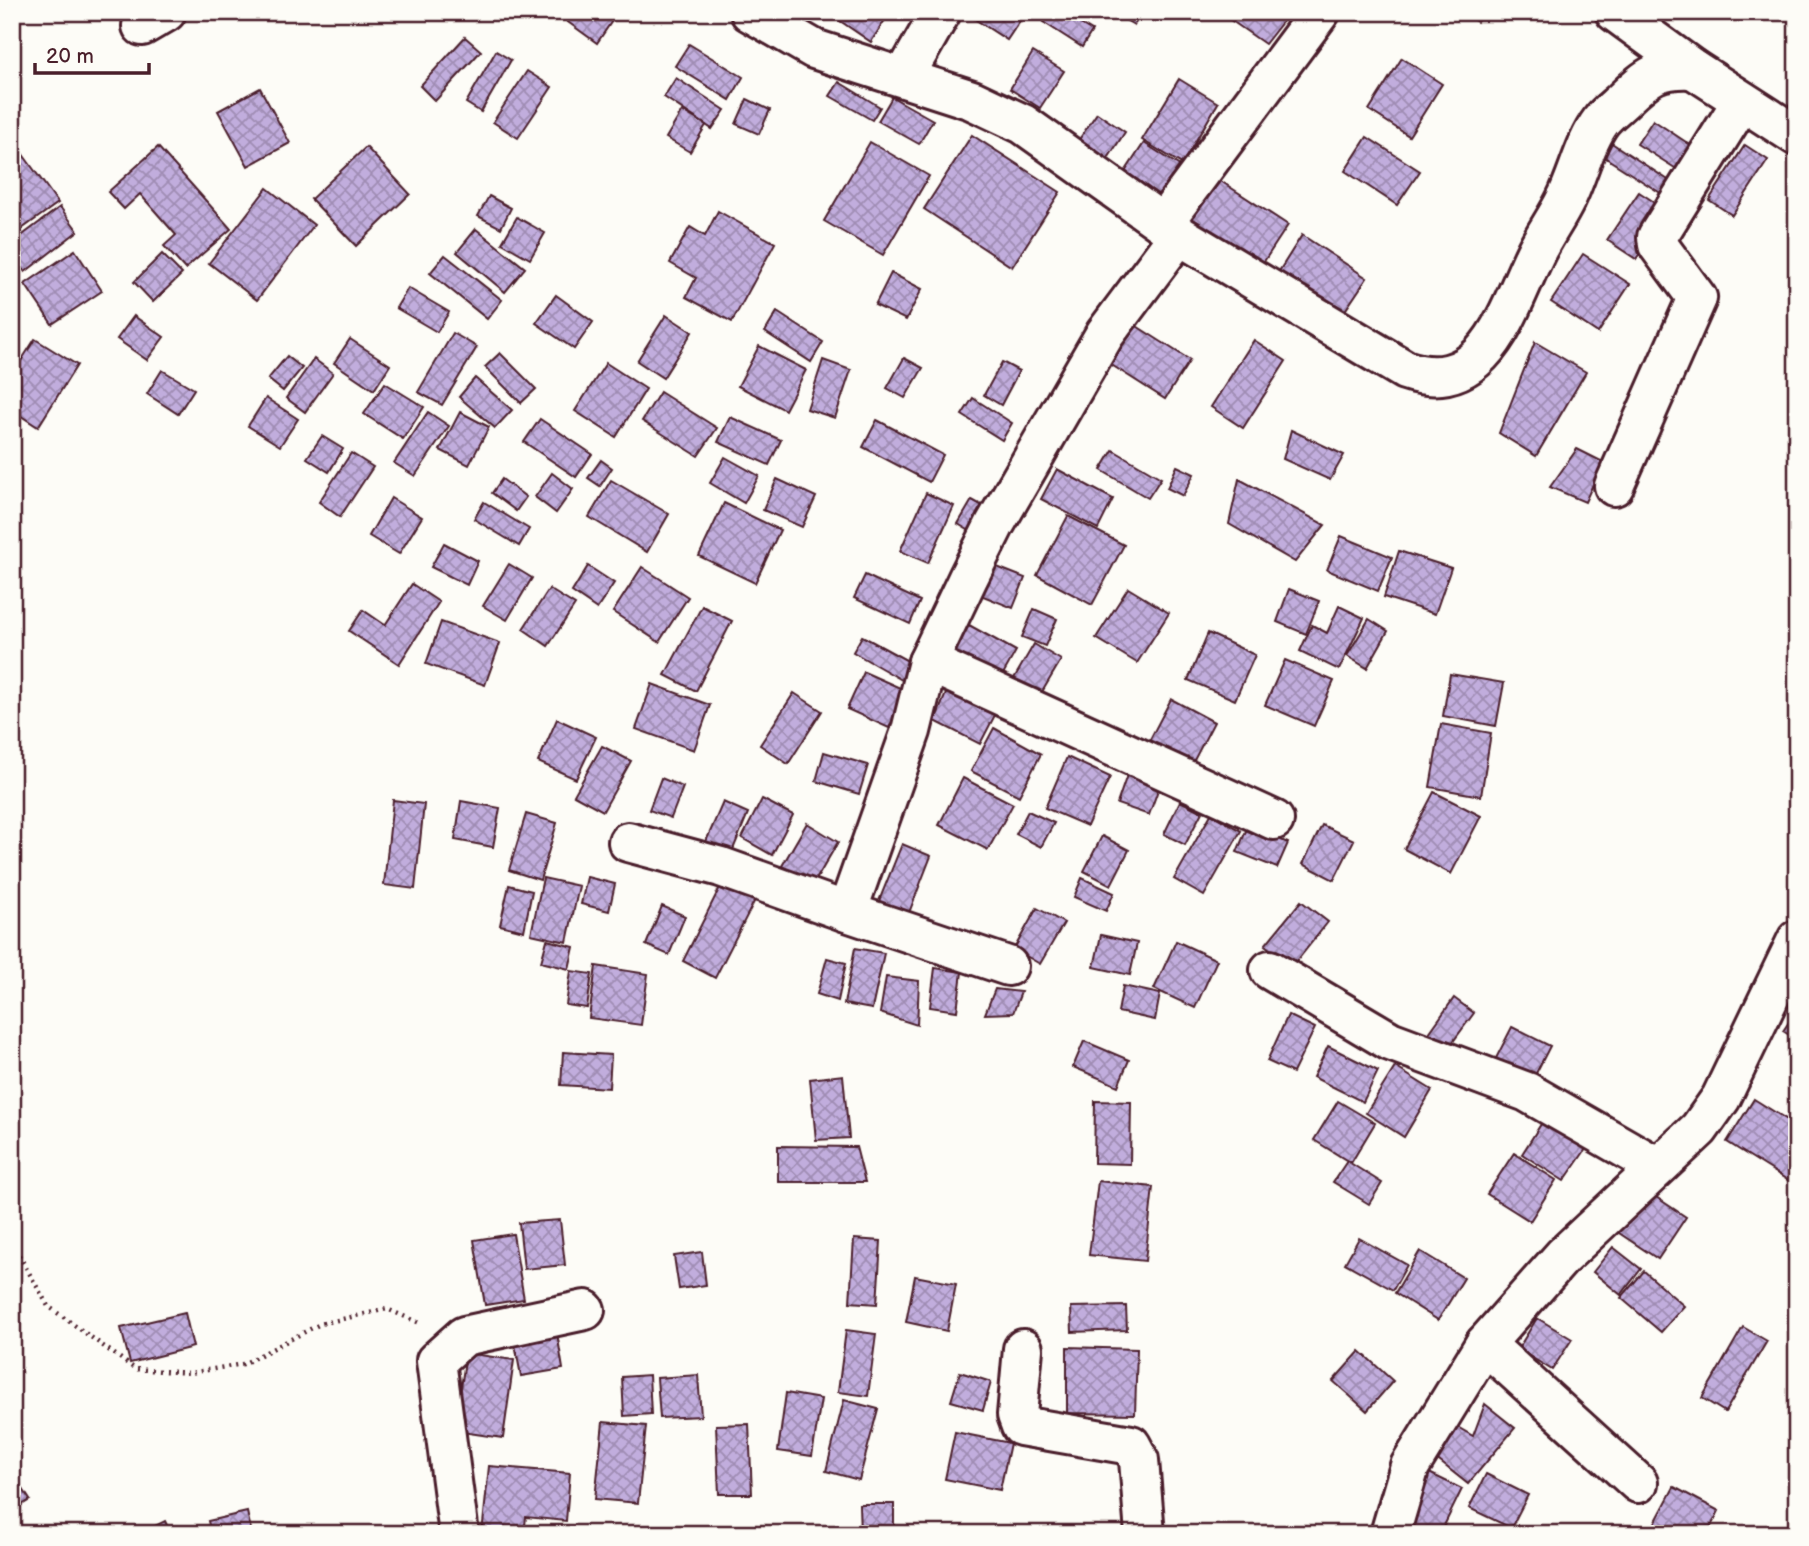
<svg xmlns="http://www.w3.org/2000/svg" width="1809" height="1546" font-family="'Balsamiq Sans',sans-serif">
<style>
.building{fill:url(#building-cross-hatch);stroke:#4a1f2b;stroke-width:2}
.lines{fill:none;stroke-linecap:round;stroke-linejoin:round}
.minor-casing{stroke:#4a1f2b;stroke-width:44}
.path{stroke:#4a1f2b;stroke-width:4.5;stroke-dasharray:2 5;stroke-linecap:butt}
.minor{stroke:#fdfcf7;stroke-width:38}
</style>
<defs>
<pattern id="building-cross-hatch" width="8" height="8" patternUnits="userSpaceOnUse" patternTransform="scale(1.75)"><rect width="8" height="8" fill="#c1addd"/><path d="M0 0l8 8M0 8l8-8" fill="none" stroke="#9f8cb3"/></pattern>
</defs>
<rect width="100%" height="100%" fill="#fdfcf7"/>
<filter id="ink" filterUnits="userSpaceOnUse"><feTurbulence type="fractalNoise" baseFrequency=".0143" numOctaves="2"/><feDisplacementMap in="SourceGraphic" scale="14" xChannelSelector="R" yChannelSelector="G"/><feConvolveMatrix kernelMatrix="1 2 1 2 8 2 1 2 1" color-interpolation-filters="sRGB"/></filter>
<g filter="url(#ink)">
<g class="building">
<polygon points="554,12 618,12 597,43"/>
<polygon points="827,12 890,12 871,42"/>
<polygon points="964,12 1010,12 1021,19 1007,40"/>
<polygon points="1049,12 1061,12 1092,31 1082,47 1043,22"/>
<polygon points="1121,12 1143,12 1134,25 1119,16"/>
<polygon points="1219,12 1290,12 1265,44"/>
<polygon points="1462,12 1484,12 1477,22"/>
<polygon points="465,37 481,51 435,101 420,86"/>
<polygon points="689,44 743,77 730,100 675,66"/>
<polygon points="496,51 511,60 481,112 466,103"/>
<polygon points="1033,52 1064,71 1040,108 1010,89"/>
<polygon points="1402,58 1442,84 1409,136 1369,110"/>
<polygon points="527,71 552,87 518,138 493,122"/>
<polygon points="676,78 725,110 712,129 664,97"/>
<polygon points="1179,79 1218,103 1182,164 1142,140"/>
<polygon points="839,82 880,107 872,120 830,96"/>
<polygon points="260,88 290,143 248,166 218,111"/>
<polygon points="892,97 933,120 919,144 878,121"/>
<polygon points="747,99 770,110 759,134 736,124"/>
<polygon points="682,111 706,125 690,152 666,138"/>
<polygon points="1097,113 1125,132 1105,163 1076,144"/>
<polygon points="1653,120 1701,152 1686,175 1637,144"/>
<polygon points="972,135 1060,192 1012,267 924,209"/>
<polygon points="1601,136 1685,191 1676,203 1592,149"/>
<polygon points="1367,137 1420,171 1397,205 1345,171"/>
<polygon points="14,142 58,203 12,236 12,202 15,199 12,195"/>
<polygon points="870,142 929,176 883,255 824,221"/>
<polygon points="1144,143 1183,168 1160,204 1121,178"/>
<polygon points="1745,145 1768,160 1732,215 1709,200"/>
<polygon points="158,147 231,229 185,269 164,246 176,235 140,194 124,209 108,192"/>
<polygon points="366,147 410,194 356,246 311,199"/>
<polygon points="1216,178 1288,225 1259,269 1187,223"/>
<polygon points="267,188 314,225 257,300 209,263"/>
<polygon points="1639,192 1668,211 1636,259 1607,240"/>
<polygon points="489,196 511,208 501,228 478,216"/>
<polygon points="60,207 78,231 25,272 12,255 12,243"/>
<polygon points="718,211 775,243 732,322 686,297 696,278 670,263 690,227 705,236"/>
<polygon points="517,217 545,233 530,259 502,243"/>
<polygon points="476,229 525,268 505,292 457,252"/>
<polygon points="1302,235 1367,278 1342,315 1278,273"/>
<polygon points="75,250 102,291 52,324 25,284"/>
<polygon points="162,254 182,274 153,302 134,282"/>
<polygon points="1583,254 1630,284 1598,333 1551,302"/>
<polygon points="445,255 502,300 487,319 430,273"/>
<polygon points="891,273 922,289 906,320 875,305"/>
<polygon points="408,288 449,312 437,332 396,308"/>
<polygon points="556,295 593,322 574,349 536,323"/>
<polygon points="777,312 823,342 811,362 765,332"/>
<polygon points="666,315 692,332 663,378 637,361"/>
<polygon points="134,316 164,337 147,360 117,339"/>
<polygon points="1135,325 1190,360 1165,399 1110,364"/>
<polygon points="453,333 477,347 442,405 418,392"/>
<polygon points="35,339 77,365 38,427 12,410 12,375"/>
<polygon points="350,339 390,365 374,390 334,363"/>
<polygon points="1254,340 1286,361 1243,428 1211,407"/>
<polygon points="1535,342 1586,372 1536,456 1499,433"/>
<polygon points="759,346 806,370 785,410 738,386"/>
<polygon points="500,353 536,389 521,403 485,367"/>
<polygon points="287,356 302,368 283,391 268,379"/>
<polygon points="904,358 923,368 905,398 887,388"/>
<polygon points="314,359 333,373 305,412 286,398"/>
<polygon points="823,360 851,370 835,418 807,409"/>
<polygon points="1002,362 1019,371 1001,405 984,395"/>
<polygon points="606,363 646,389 616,437 575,411"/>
<polygon points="162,370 194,389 178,414 147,394"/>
<polygon points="475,378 512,410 495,428 459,397"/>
<polygon points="385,383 424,407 403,439 364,414"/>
<polygon points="660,392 717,428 698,456 642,421"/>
<polygon points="266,398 298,419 280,446 248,426"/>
<polygon points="973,398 1012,423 1002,440 962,415"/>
<polygon points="428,412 449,426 415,476 394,463"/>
<polygon points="460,412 489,427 469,465 440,450"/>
<polygon points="730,417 781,440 769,465 718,442"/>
<polygon points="540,419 592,454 576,477 524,442"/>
<polygon points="877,420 943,455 929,482 863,447"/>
<polygon points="1291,430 1344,455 1330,480 1283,459"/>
<polygon points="322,436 343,449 329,472 307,458"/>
<polygon points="1577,449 1603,462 1585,502 1550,487"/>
<polygon points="1113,450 1161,478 1148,498 1101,470"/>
<polygon points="351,453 373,467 340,517 319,502"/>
<polygon points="725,457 759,476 744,503 710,483"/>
<polygon points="601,460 612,468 600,486 588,478"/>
<polygon points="1177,466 1194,474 1183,496 1167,488"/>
<polygon points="1057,469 1113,499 1098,529 1041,499"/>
<polygon points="552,473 573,489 556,513 535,497"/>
<polygon points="502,479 526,497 516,511 492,493"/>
<polygon points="777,479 816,497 802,527 763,510"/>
<polygon points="1239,479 1325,525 1295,562 1229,524"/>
<polygon points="611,480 669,514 647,552 589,517"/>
<polygon points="926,493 954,506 928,563 900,551"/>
<polygon points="391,498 422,517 399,554 369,536"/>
<polygon points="972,500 994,512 980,537 958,524"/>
<polygon points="484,502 529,529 519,546 474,519"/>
<polygon points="724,503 780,530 755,583 699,556"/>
<polygon points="1068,516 1124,545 1092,605 1037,575"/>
<polygon points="1341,536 1392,557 1378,591 1327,570"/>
<polygon points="444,543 478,561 467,585 431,567"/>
<polygon points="1399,551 1451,568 1435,614 1384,597"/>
<polygon points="979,560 1025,578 1013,608 968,590"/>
<polygon points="509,564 532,578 507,620 483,606"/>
<polygon points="588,566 614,583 597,609 572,592"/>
<polygon points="642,567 688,597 659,642 613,612"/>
<polygon points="865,575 920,601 910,624 854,598"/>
<polygon points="412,584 439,602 399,664 349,631 363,610 385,625"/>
<polygon points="1128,588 1169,613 1137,663 1096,638"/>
<polygon points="549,589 575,605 548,646 523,629"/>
<polygon points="1289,589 1319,601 1306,634 1277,622"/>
<polygon points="702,606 732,621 696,691 665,675"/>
<polygon points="1339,606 1364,618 1339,670 1300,651 1312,625 1327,633"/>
<polygon points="1034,609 1057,619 1045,646 1022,637"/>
<polygon points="1369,619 1388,631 1367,668 1347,656"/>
<polygon points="441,622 500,643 485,685 426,664"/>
<polygon points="969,625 1016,651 997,685 950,658"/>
<polygon points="1208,633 1255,655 1235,700 1188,680"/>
<polygon points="862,636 917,666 907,683 853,652"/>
<polygon points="1034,644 1061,660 1036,702 1009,687"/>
<polygon points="1285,660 1334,681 1314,726 1265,705"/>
<polygon points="864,672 907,691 889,728 847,709"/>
<polygon points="1450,674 1504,683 1496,726 1443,716"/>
<polygon points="652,684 710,705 694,750 636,729"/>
<polygon points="947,691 995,715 980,744 935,721"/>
<polygon points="794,693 822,711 788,764 760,745"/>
<polygon points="1171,699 1214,722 1190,768 1147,745"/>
<polygon points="557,719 596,737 576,779 538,762"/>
<polygon points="1441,724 1491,733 1481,796 1430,787"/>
<polygon points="994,728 1041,754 1019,796 971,771"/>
<polygon points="602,746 631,761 603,811 574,795"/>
<polygon points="824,752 868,765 859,794 816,781"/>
<polygon points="1067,757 1110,777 1087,826 1045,808"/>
<polygon points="1127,775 1159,787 1149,815 1117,804"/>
<polygon points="661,778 683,787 671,818 649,810"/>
<polygon points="963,778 1013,804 988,850 939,825"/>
<polygon points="1434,792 1481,816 1451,874 1404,849"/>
<polygon points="762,799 793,815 772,855 742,838"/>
<polygon points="393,800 424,804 415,889 384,885"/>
<polygon points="461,801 500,808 493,847 455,840"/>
<polygon points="1180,801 1202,812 1185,845 1164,834"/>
<polygon points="723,802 748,813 730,857 704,846"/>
<polygon points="1028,811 1054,823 1041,847 1016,834"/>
<polygon points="526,814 557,823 540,880 509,870"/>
<polygon points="1211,814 1241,831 1204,896 1174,879"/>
<polygon points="807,823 838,842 813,885 782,866"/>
<polygon points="1322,825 1354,840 1334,880 1303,864"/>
<polygon points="1248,826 1288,843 1277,868 1237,852"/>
<polygon points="1102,836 1129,850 1111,885 1084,871"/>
<polygon points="902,844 931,856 905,923 875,911"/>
<polygon points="587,877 615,884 609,911 581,904"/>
<polygon points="543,878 579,886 567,942 531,934"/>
<polygon points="1082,878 1114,893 1106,911 1074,897"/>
<polygon points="722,883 755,900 715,978 683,961"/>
<polygon points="509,885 532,891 524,931 500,925"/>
<polygon points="1301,901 1328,922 1292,967 1265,945"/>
<polygon points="662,906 685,916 669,955 646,945"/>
<polygon points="1037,908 1064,923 1040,964 1014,949"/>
<polygon points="1101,935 1137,943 1130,975 1094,967"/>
<polygon points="547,940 574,947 569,969 541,962"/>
<polygon points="1176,941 1217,960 1195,1008 1154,989"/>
<polygon points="855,948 884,953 872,1009 844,1004"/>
<polygon points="827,958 846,963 838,1001 817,994"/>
<polygon points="596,966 648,974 641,1025 589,1018"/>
<polygon points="935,968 962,972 957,1011 930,1007"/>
<polygon points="571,971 592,974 587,1008 566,1005"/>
<polygon points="886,977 919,981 917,1025 880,1013"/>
<polygon points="1123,986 1160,994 1155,1020 1118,1012"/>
<polygon points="995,989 1021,992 1013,1013 985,1014"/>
<polygon points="1454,998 1474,1013 1449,1047 1429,1033"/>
<polygon points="1797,1010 1797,1040 1783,1031"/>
<polygon points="1288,1015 1315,1028 1293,1073 1267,1061"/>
<polygon points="1512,1027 1550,1046 1529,1087 1491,1068"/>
<polygon points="1084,1041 1129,1060 1118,1086 1073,1067"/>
<polygon points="1328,1046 1378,1071 1363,1102 1313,1077"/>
<polygon points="563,1052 611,1055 609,1088 561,1085"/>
<polygon points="1395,1067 1432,1090 1404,1137 1366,1113"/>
<polygon points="843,1075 849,1138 816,1140 810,1079"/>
<polygon points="1754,1099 1797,1126 1797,1186 1727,1142"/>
<polygon points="1095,1101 1131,1102 1130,1164 1094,1163"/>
<polygon points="1338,1101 1375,1123 1351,1163 1314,1140"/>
<polygon points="1543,1121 1586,1149 1564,1181 1522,1154"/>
<polygon points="778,1146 856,1147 865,1182 778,1182"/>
<polygon points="1514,1153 1556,1180 1530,1221 1487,1194"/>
<polygon points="1347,1161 1382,1183 1369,1204 1333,1182"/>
<polygon points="1098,1181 1153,1187 1145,1261 1089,1255"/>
<polygon points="1641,1187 1686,1217 1658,1259 1613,1229"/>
<polygon points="560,1220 565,1265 524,1269 519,1223"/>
<polygon points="513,1234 524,1299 485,1305 474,1240"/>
<polygon points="1359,1238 1407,1265 1393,1290 1345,1263"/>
<polygon points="854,1239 881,1241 877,1304 850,1302"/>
<polygon points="1613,1247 1641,1269 1621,1295 1593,1272"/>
<polygon points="1420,1251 1464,1278 1438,1320 1395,1293"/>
<polygon points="702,1252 706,1285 679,1289 674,1256"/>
<polygon points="1644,1271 1684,1306 1661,1332 1621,1298"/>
<polygon points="915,1276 956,1284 947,1331 906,1322"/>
<polygon points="1126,1306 1127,1330 1072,1332 1071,1307"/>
<polygon points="185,1313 193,1347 130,1363 121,1328"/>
<polygon points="1537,1318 1572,1339 1552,1370 1518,1349"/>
<polygon points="556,1327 563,1369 521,1376 513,1334"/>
<polygon points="1743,1327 1767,1341 1725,1412 1702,1398"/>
<polygon points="846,1330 876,1334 868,1396 838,1392"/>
<polygon points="1067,1347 1137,1349 1135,1414 1067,1413"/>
<polygon points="1360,1351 1393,1381 1367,1411 1333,1381"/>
<polygon points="466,1353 514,1360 503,1438 455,1431"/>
<polygon points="960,1372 991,1382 983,1410 951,1401"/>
<polygon points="649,1375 651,1414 624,1416 622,1377"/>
<polygon points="698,1375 701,1416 660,1418 657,1378"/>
<polygon points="786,1393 821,1399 812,1456 778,1451"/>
<polygon points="844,1400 878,1409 859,1480 826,1471"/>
<polygon points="1485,1404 1515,1428 1468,1484 1434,1457 1454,1425 1473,1436"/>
<polygon points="603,1422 646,1426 638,1503 595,1499"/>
<polygon points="749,1424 752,1494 719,1494 716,1425"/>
<polygon points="955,1432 1010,1443 1000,1490 945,1479"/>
<polygon points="489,1466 570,1473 566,1521 526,1517 524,1534 482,1534"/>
<polygon points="1421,1469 1462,1489 1440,1534 1422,1534 1395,1521"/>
<polygon points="12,1472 30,1500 12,1511"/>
<polygon points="1486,1474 1528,1495 1511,1528 1469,1508"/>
<polygon points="1674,1487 1719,1511 1707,1534 1649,1534"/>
<polygon points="859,1504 894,1504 894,1534 860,1534"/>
<polygon points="247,1512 252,1534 211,1534 208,1521"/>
<polygon points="165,1521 171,1534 144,1534 143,1532"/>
</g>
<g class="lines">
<defs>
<g id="minor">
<path d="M750,12l64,37 158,51 51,24 156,111 226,135c81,28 103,-61 130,-116 9,-19 22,-36 31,-55 12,-24 19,-57 35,-78 6,-8 16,-15 23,-22 24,-23 34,-32 69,-30"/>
<polyline points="1615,12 1693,69 1797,136"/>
<polyline points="142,26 166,12"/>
<polyline points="904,77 941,12"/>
<polyline points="1163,223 1320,12"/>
<polyline points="1614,486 1697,298 1658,245 1657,237 1742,101"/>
<polyline points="928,662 1274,820"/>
<polyline points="628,842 721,867 847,912"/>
<polyline points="1008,966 847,912 911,731 928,662 968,578 995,524 1105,334 1179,235"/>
<polyline points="1270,970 1390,1041 1527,1092 1656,1166"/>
<polyline points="1485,1344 1638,1483"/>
<polyline points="1023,1349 1017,1415 1021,1426 1131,1445 1139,1460 1145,1534"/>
<polyline points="459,1534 436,1361 464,1336 585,1310"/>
<polyline points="1390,1534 1410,1466 1485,1344 1563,1256 1699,1129 1721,1098 1797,940"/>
</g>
</defs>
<use href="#minor" class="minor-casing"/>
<polyline class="path" points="12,1243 48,1306 135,1369 190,1373 243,1364 320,1324 387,1309 422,1324"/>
<use href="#minor" class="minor"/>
</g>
</g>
<rect width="1809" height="1546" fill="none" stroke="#fdfcf7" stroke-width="42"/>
<rect x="21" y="21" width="1767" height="1504" fill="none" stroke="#4a1f2b" stroke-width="2.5" filter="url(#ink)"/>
<path d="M35 63v10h114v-10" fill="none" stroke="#4a1f2b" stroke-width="3.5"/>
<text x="46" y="63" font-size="21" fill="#4a1f2b" stroke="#fdfcf7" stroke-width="5" paint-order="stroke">20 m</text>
</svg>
